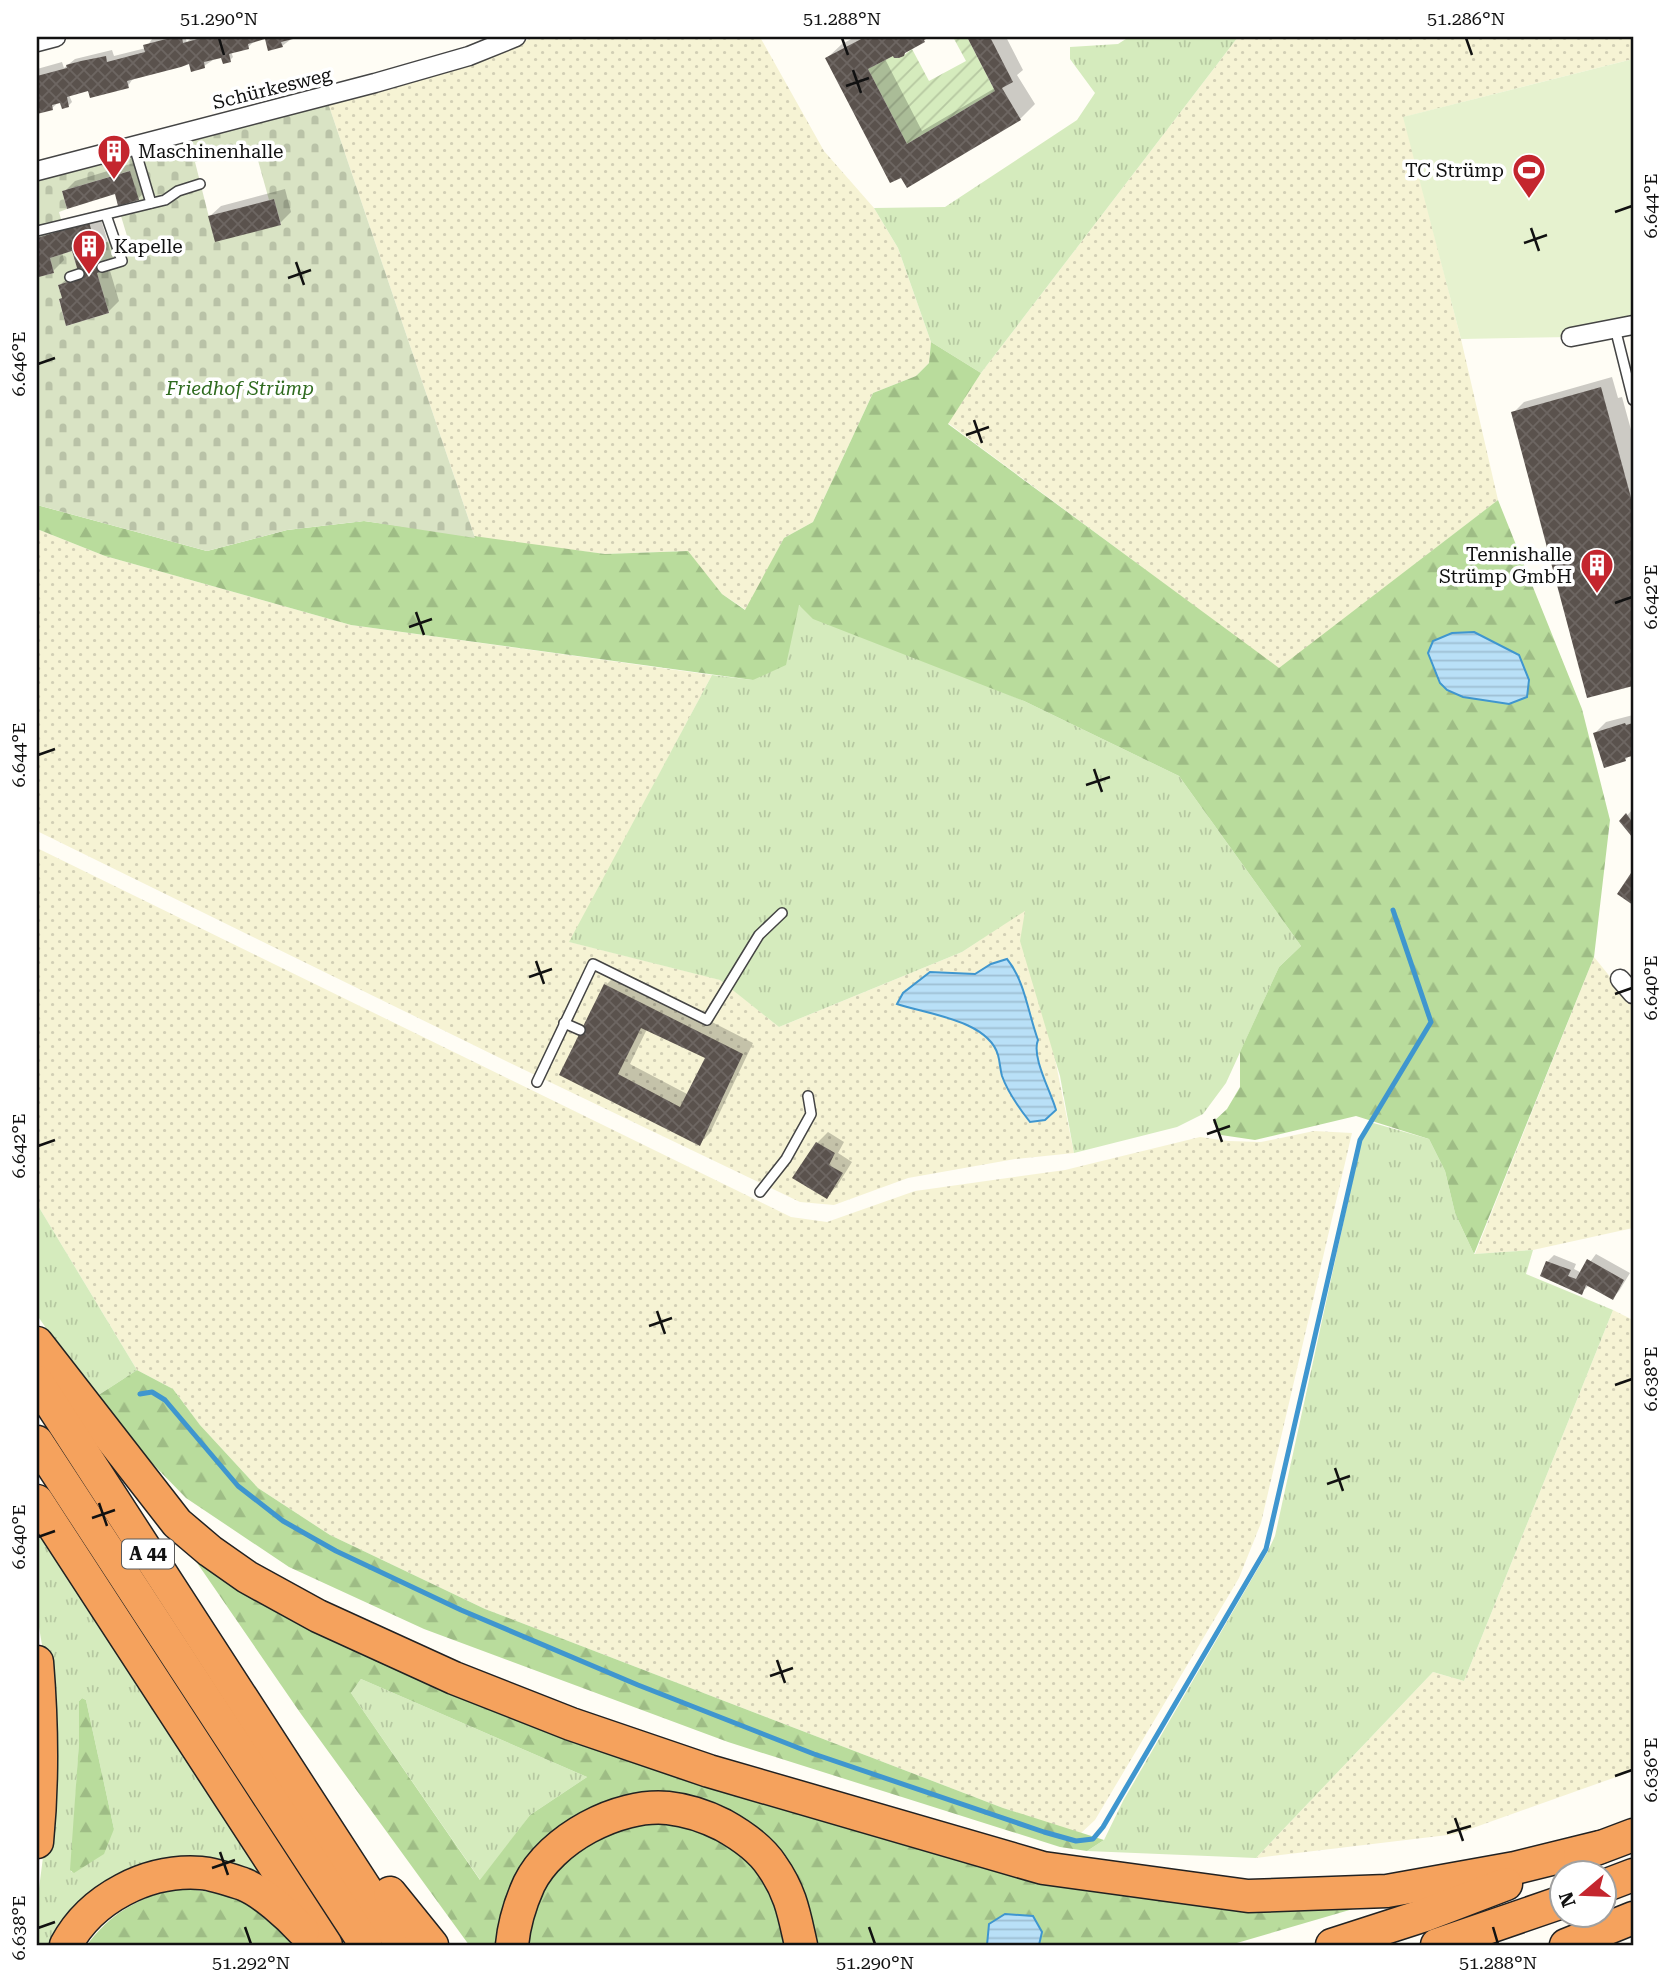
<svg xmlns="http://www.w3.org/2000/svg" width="1670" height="1982" font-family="'Roboto Serif',serif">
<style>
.farmland{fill:url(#farmland-dots)}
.grass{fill:url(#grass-tufts);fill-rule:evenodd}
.forest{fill:url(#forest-firs);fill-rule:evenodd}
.cemetery{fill:url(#cemetery-stones);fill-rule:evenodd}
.garden{fill:url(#garden-furrows)}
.pitch{fill:#e6f2cf}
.water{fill:url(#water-rules);stroke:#3f96cf;stroke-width:2}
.shadow{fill:#0003;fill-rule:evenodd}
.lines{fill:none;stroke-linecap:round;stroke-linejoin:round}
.stream{stroke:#3f96cf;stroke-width:5}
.building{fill:url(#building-cross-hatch);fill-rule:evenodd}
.lane-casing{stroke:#444;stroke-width:12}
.street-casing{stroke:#444;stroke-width:21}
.highway-casing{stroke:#222;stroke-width:35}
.lane{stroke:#fff;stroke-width:9}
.street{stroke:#fff;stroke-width:18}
.highway{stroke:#f5a25d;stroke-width:32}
.ticks{fill:none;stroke:#111;stroke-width:2.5}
.labels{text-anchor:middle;stroke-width:7;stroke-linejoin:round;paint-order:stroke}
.shield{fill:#fff;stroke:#585858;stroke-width:2}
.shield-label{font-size:18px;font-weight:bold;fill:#111}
.street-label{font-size:19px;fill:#111;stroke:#fff}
.poi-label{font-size:19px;fill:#111;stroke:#fff;text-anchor:start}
.park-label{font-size:19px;font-style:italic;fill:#2f6b1f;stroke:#fff}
.neatline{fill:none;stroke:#111;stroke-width:2.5}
.ticks-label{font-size:18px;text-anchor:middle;fill:#111}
</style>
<defs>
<pattern id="farmland-dots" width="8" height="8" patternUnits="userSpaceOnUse" patternTransform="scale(1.75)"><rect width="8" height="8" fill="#f6f3d4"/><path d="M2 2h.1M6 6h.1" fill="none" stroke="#d2cfb5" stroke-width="1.8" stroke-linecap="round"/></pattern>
<pattern id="grass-tufts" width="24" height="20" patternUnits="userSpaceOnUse" patternTransform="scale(1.75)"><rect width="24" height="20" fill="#d5ebbd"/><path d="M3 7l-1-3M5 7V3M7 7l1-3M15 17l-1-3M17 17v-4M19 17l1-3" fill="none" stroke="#b6c8a1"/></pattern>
<pattern id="forest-firs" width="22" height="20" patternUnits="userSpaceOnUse" patternTransform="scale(1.75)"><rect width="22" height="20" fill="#b9dc9c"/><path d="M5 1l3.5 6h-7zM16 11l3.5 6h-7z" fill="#9ebc85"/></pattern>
<pattern id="cemetery-stones" width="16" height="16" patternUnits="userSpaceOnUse" patternTransform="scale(1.75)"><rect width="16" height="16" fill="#d9e3c4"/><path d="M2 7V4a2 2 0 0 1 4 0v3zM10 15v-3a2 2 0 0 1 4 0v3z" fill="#b9c2a7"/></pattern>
<pattern id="garden-furrows" width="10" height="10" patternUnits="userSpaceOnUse" patternTransform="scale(1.75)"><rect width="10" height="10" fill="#d5ebbd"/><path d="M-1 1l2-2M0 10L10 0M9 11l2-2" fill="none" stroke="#b6c8a1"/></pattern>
<pattern id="water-rules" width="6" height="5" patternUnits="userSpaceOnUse" patternTransform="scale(1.75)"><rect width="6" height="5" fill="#b9e0f7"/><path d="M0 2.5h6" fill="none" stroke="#9ebfd3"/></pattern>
<pattern id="building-cross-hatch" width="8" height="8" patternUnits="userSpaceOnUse" patternTransform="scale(1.75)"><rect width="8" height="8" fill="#5a524d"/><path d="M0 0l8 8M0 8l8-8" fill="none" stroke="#6d6662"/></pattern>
</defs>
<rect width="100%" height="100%" fill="#fffdf5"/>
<g class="farmland">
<polygon points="535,37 760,37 824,151 874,208 898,248 931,342 929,363 916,376 873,393 813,522 784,538 746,610 722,594 687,551 605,554 475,538 328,103 471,61"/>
<polygon points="1238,37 1633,37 1633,59 1404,117 1461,339 1498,500 1279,669 948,423 981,373"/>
<polygon points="37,529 105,556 351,625 712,675 570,942 721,980 779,1027 962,952 1025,910 1074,1153 1015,1159 908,1178 834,1205 800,1202 506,1061 37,831"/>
<polygon points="37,848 791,1217 827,1222 915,1191 1065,1170 1200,1137 1228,1141 1261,1142 1314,1131 1352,1133 1261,1523 1239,1578 1095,1820 1080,1834 1003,1808 485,1609 330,1535 258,1488 200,1425 173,1389 137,1370 37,1204"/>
<polygon points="1594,957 1633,1005 1633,1228 1533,1250 1475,1254"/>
<polygon points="1613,1310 1633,1320 1633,1771 1456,1834 1256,1858 1433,1672 1464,1681"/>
</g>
<g class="grass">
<polygon points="1129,37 1238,37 981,373 931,342 898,248 874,208 945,207 1077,120 1095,93 1070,59 1070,47 1118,44"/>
<polygon points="798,605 1024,701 1179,776 1301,946 1279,967 1226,1083 1203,1114 1177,1127 1074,1153 1060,1076 1020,941 1025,911 962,952 779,1027 720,980 569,942 712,675 753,680"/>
<polygon points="1370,1122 1429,1139 1445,1171 1455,1213 1474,1254 1533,1250 1526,1274 1613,1310 1464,1681 1433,1672 1256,1858 1087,1851 1104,1840 1123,1801 1268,1551 1275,1536 1361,1142"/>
<polygon points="37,1204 137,1370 94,1398 37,1315"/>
<path d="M37,1524l234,356 -92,-17 -124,82h-18v-41l9,-70 -3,-183 -6,-36zM82,1698l4,2 28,129 -43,43 8,-130v-41z"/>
<polygon points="361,1679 587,1777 530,1815 481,1881 351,1693"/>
</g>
<g class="forest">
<polygon points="931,342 981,373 948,424 1279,668 1498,500 1582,709 1610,820 1594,957 1474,1254 1455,1213 1445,1171 1429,1139 1356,1116 1255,1140 1221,1135 1213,1122 1227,1109 1240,1087 1240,1052 1279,967 1301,946 1179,776 1024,701 813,619 799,605 786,665 753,680 351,625 105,556 37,529 37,505 207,551 287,530 364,521 605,554 688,551 722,594 745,610 784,538 813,522 873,393 916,376 929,363"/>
<polygon points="137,1370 173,1389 200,1425 258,1488 330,1535 485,1609 1003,1808 1104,1840 1087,1851 1060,1847 728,1742 424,1629 289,1567 186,1498 110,1420 94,1398"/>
<path d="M182,1541l228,120 639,214 345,22 -164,48h-761l-168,-231zM361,1679l226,98 -57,38 -50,65 -129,-187z"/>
<polygon points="82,1698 86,1700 114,1829 104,1854 74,1873 70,1870 79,1742 79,1701"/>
<path d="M174,1889c57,0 88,18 129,56h-216c23,-31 49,-46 87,-56z"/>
</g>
<path class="cemetery" d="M328,103l147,435 -111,-17 -77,9 -80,21 -170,-46v-235l2,7 15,-4 -4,-15 22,-7 8,27 -22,7 4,13 -3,2 7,26 43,-13 -12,-40 6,-2 -7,-26 31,-9 -9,-30 20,-6 -9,-29 -67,20 5,18 -8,3 5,18 -27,8v-57zM254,146l15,54 5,-1 7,25 -66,17 -20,-79z"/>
<polygon class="garden" points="953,37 967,37 995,91 907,144 868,69 893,56 900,58 912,49 929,81 966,61"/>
<polygon class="pitch" points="1633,59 1633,325 1571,337 1461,339 1403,117"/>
<g class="water">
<polygon points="1474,632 1519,655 1529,680 1527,697 1509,704 1463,697 1447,690 1440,683 1428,653 1433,641 1452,633"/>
<path d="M1007,959c18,22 21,54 31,81 -7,16 13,52 18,70l-11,10 -15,2c-11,-14 -22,-29 -28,-46 -2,-7 -2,-14 -4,-21 -10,-35 -72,-41 -101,-51l6,-11 27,-21 45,2 16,-10z"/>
<polygon points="1005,1914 1033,1916 1042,1932 1039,1945 987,1945 989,1924"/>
</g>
<g class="shadow">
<polygon points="160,37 185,37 187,42 192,37 266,37 256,40 248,47 231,52 233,57 230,60 222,54 204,66 191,62 134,77 128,86 90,89 69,95 72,102 69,105 59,102 52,108 37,112 37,69 62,62 64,68 75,59 112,50 114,56 146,48 152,39"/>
<polygon points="266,37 294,37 282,46 270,49"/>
<polygon points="855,37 928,37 885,59 922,131 995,88 969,37 1006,37 1023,70 1017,75 1035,104 1020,119 907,185 827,58 842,44"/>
<polygon points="140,161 148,188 138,199 116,192 64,192 75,181"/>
<polygon points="285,189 291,212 280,223 210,216 221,206"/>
<polygon points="99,213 113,259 108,264 119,301 108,312 63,297 60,285 71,275 80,272 73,249 62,252 64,260 53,271 40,275 37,264 37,234"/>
<polygon points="1612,377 1618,398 1622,397 1633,437 1633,684 1588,696 1513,413 1524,402"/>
<polygon points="1633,715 1633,752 1625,760 1595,733 1606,722"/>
<polygon points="1633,809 1633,835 1622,821"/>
<path d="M620,971l45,21 -2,5 90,46 -43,90 -11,11 -92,-47 -1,-112zM647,1029l60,28 -18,38 -59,-31z"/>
<polygon points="828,1132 844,1142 838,1153 852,1162 837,1186 827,1197 817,1143"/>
<polygon points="1596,1254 1630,1273 1619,1291 1613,1298 1588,1286 1581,1293 1547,1262 1554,1255 1576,1264 1574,1269 1582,1273"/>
</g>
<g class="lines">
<polyline class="stream" points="140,1394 152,1392 165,1400 238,1486 283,1521 336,1551 461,1610 638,1685 814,1754 1044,1832 1076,1841 1093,1839 1103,1827 1266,1549 1360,1140 1431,1022 1393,910"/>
</g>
<g class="building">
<polygon points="174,37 182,37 183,43 205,37 297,38 281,42 283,47 268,51 265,39 248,44 249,49 229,54 231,62 223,64 221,58 204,62 205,68 191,72 189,64 181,67 127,81 129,88 90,98 88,91 67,97 69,107 62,109 60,103 52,105 53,110 37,114 37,76 67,68 66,65 81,61 106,56 107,62 145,52 143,45"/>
<polygon points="865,37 930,37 924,40 925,42 905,53 904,56 899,58 894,58 893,56 868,69 907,144 995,91 967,37 990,37 1013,82 1002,88 1021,120 907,188 901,178 890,183 825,58"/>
<polygon points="130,171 139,200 118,206 115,194 67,209 62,191"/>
<polygon points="274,199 281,225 215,242 208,216"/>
<polygon points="89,222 103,271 97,273 109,313 66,326 59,299 62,298 58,285 80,278 72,251 50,258 54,273 39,277 37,270 37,238"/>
<polygon points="1601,387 1633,505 1633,686 1587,698 1511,412"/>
<polygon points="1625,723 1626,725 1633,723 1632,756 1625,758 1626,761 1604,768 1593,733"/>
<polygon points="1626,813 1633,823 1633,838 1619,821"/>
<polygon points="1633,870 1633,905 1617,894"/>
<path d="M604,984l139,70 -43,92 -141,-71zM641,1028l64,30 -25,49 -62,-33z"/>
<polygon points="816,1142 835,1153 829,1165 843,1173 827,1199 792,1178"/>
<polygon points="1587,1259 1624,1280 1613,1300 1586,1285 1582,1295 1540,1276 1546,1261 1571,1270 1568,1276 1576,1279"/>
</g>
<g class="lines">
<defs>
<g id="lane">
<polyline points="134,146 151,203"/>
<polyline points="37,231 165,200 178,191 200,184"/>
<polyline points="102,267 122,261 106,215"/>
<polyline points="70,277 79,274"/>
<polyline points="1615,328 1633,400"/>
<polyline points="564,1023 580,1030"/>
<polyline points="537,1082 593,964 707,1020 759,935 782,913"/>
<polyline points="760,1192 786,1159 811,1114 808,1096"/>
</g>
<g id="street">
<polyline points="37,42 56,37"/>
<polyline points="37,171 375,83 469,56 516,37"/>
<polyline points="1571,337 1633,325"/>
<polyline points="1620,979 1633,994"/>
</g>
<g id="highway">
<polyline points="37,1343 177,1523 210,1551 247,1577 318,1616 454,1678 571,1724 709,1771 1043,1868 1248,1896 1387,1891 1515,1868 1600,1847"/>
<polyline points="37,1382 402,1945"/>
<polyline points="37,1442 366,1945"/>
<polyline points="37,1501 326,1945"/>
<path d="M37,1662c5,61 6,119 0,180"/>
<polyline points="1580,1855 1633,1835"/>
<polyline points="1604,1886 1633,1875"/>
<polyline points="390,1893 432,1945"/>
<path d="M66,1945c25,-47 82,-76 135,-72 13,1 30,7 42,11 20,8 45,31 60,47"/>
<path d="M512,1945c2,-21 8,-41 17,-61 22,-45 89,-81 139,-76 19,2 39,9 55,17 18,10 38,24 49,41 19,27 22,48 29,79"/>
<polyline points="1332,1945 1425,1915 1506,1884"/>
<polyline points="1437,1945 1562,1902"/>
<polyline points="1566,1945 1633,1918"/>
</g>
</defs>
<use href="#lane" class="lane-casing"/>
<use href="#street" class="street-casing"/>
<use href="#highway" class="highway-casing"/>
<use href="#lane" class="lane"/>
<use href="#street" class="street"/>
<use href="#highway" class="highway"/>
</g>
<path class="ticks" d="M219,38l5,17M842,38l6,17M1466,38l6,17M853,70l8,23M846,86l23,-8M1615,212l17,-6M1531,228l8,23M1524,243l23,-8M296,262l8,23M288,278l23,-8M38,364l17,-6M974,420l8,23M966,435l23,-8M1615,603l17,-6M416,612l8,23M409,627l23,-8M38,755l17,-6M1094,769l8,23M1086,785l24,-8M536,961l8,23M529,977l23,-8M1615,994l17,-6M1214,1119l8,23M1207,1134l23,-8M38,1146l17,-6M657,1311l8,23M649,1326l23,-8M1615,1385l17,-6M1335,1468l8,23M1327,1484l23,-8M99,1503l8,23M92,1518l23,-8M38,1537l17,-6M777,1660l8,23M770,1676l23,-8M1615,1776l17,-6M1455,1818l8,23M1447,1833l24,-7M220,1852l8,23M212,1868l23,-8M245,1927l6,17M869,1927l6,17M1493,1927l5,17M38,1928l17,-6"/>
<defs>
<symbol id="building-pin" viewBox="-11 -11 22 30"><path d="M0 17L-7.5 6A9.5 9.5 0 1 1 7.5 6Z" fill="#c4262e" stroke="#fff"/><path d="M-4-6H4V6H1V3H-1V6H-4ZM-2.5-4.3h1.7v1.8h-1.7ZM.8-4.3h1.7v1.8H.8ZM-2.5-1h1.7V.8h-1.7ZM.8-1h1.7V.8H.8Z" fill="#fff"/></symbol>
<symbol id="stadium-pin" viewBox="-11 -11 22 30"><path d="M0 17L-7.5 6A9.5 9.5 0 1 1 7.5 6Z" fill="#c4262e" stroke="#fff"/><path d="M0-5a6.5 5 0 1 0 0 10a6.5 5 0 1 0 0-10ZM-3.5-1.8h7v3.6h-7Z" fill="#fff"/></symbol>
</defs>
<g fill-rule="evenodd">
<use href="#building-pin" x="95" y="132" width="38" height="52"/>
<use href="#stadium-pin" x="1510" y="151" width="38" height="52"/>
<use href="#building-pin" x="70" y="227" width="38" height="52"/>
<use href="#building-pin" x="1578" y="546" width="38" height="52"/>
</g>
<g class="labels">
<rect class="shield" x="122" y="1539.5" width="52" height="29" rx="5"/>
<g class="shield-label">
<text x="148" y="1560">A 44</text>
</g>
<g class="street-label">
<text transform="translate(272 88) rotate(-14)" y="7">Schürkesweg</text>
</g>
<g class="poi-label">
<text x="138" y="158">Maschinenhalle</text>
<text x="1504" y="177" text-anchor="end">TC Strümp</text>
<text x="114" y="253">Kapelle</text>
<text x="1572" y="561" text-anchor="end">Tennishalle<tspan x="1572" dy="22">Strümp GmbH</tspan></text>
</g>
<g class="park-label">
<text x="240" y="395">Friedhof Strümp</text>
</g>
</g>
<rect width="1670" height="1982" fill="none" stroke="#ffffff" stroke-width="77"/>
<g transform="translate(1583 1894) rotate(251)"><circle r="33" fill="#ffffff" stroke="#a0a0a0" stroke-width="2"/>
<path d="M0-5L12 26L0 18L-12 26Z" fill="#c4262e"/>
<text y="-10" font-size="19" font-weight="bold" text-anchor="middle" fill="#111111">N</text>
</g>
<rect x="38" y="38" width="1594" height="1906" class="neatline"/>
<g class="ticks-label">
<text x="219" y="25">51.290°N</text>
<text x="842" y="25">51.288°N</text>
<text x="1466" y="25">51.286°N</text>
<text transform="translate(1651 206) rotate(-90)" y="6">6.644°E</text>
<text transform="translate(19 364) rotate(-90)" y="6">6.646°E</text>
<text transform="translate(1651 597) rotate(-90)" y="6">6.642°E</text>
<text transform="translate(19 755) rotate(-90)" y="6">6.644°E</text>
<text transform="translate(1651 988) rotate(-90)" y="6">6.640°E</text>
<text transform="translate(19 1146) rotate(-90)" y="6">6.642°E</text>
<text transform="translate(1651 1379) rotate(-90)" y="6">6.638°E</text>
<text transform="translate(19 1537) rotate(-90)" y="6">6.640°E</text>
<text transform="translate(1651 1770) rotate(-90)" y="6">6.636°E</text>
<text transform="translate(19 1928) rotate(-90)" y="6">6.638°E</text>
<text x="251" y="1969">51.292°N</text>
<text x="875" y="1969">51.290°N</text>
<text x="1498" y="1969">51.288°N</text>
</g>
</svg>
